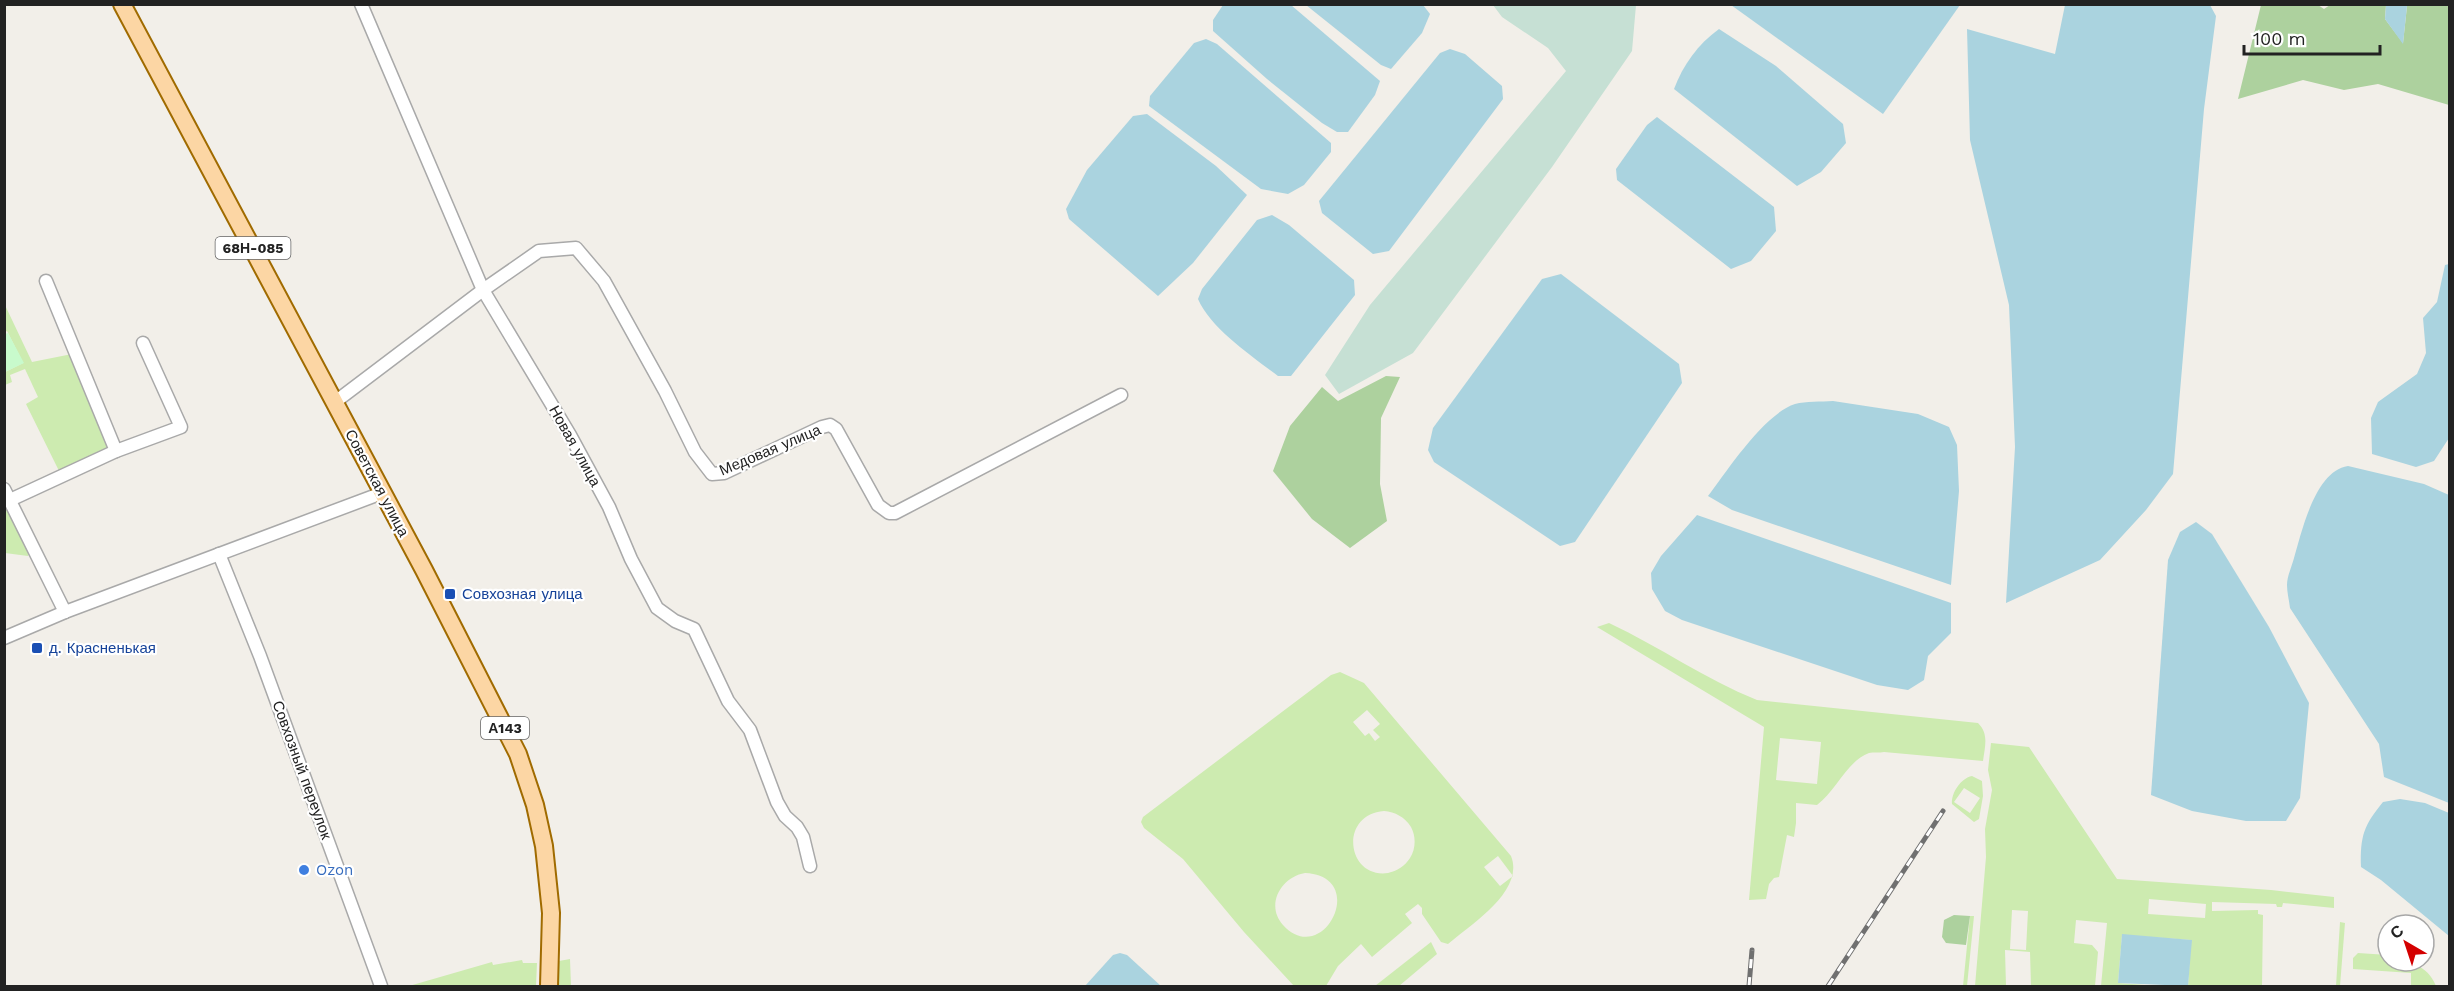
<svg xmlns="http://www.w3.org/2000/svg" width="2454" height="991" font-family="'Work Sans',sans-serif">
<style>
.grass{fill:#cdebb0;fill-rule:evenodd}
.forest{fill:#add19e}
.wetland{fill:#c6e0d4}
.park{fill:#c8facc}
.water{fill:#aad3df}
.lines{fill:none;stroke-linecap:round;stroke-linejoin:round}
.minor-casing{stroke:#a9a9a9;stroke-width:15}
.major-casing{stroke:#a06b00;stroke-width:20}
.minor{stroke:#fff;stroke-width:12}
.major{stroke:#fcd6a4;stroke-width:16}
.rail-casing{stroke:#707070;stroke-width:5}
.rail{stroke:#fff;stroke-width:3;stroke-dasharray:9;stroke-linecap:butt}
.transit-dot{fill:#1a4fb4;stroke:#fff;stroke-width:2}
.shop-dot{fill:#3f7fe0;stroke:#fff;stroke-width:2}
.labels{text-anchor:middle;stroke-width:4.5;stroke-linejoin:round;paint-order:stroke}
.shield{fill:#fff;stroke:#646464;stroke-width:1.5}
.shield-label{font-size:14px;font-weight:bold;fill:#222}
.street-label{font-size:15px;fill:#222;stroke:#fff}
.transit-label{font-size:15px;fill:#164399;stroke:#fff;text-anchor:start}
.shop-label{font-size:15px;fill:#366cbe;stroke:#fff;text-anchor:start}
</style>
<rect width="100%" height="100%" fill="#f2efe9"/>
<g class="grass">
<polygon points="4,303 32,362 72,354 112,450 61,475 26,404 38,397 25,369 10,375 12,382 5,385 5,372 23,363 7,331 5,332"/>
<polygon points="4,502 30,552 28,556 5,553"/>
<path d="M1609,623c51,24 96,56 148,77l221,23c11,11 7,23 5,38l-99,-9c-4,1 -11,0 -15,1 -22,8 -33,38 -52,52l-21,-2v20l-2,14 -7,-2 -8,42 -5,1 -5,6 -3,15 -17,1 15,-173 -167,-100zM1780,738l41,4 -4,42 -41,-4z"/>
<path d="M1340,672l24,11 147,173c14,35 -40,68 -63,88l-7,-2 -19,-28v-6l-4,-4 -13,10 7,9 -40,34 -11,-13 -23,22 -12,20h-32l-50,-54 -61,-73 -39,-31 -3,-6 2,-5 188,-142zM1367,710l13,14 -7,6 7,7 -5,4 -6,-8 -4,3 -12,-14zM1384,811c11,1 21,6 27,16 5,9 5,22 -1,31 -5,8 -13,13 -22,15 -41,6 -50,-58 -4,-62zM1498,856l15,20 -13,10 -16,-19zM1305,873c65,3 18,96 -22,52 -18,-20 -2,-48 22,-52z"/>
<path d="M1991,743l38,4 88,132 154,11 63,7v11l-51,-5 -1,4h-5l-1,-3 -64,-2v9l46,-1v4l5,1 -1,71h-74l3,-46 -69,-5 -4,48 40,3h-57l6,-63 -31,-3 -2,23 18,2 6,7 -3,34h-64l-1,-34 -25,-2 1,36h-31l11,-129 -1,-28 7,-39 -4,-20zM2149,899l57,5 -1,14 -57,-4zM2012,910l16,1 -2,39 -16,-1z"/>
<path d="M1972,776l10,5 1,15 -4,23 -5,3 -22,-18c-1,-11 9,-26 20,-28zM1964,788l16,10 -10,15 -16,-11z"/>
<polygon points="1970,916 1974,916 1967,986 1963,986"/>
<polygon points="2340,922 2345,923 2340,986 2336,986"/>
<polygon points="1431,942 1437,954 1399,986 1375,986"/>
<path d="M2358,953l30,2v6c21,0 39,3 48,25h-25v-13l-58,-4v-11z"/>
<polygon points="570,959 571,986 558,986 559,961"/>
<polygon points="522,960 523,963 537,963 536,986 409,986 492,962 493,965"/>
</g>
<g class="forest">
<polygon points="2412,4 2449,5 2449,105 2378,84 2344,90 2303,80 2238,99 2261,5 2318,5 2324,9 2330,5 2386,5 2385,19 2403,43 2407,6"/>
<polygon points="1386,376 1400,377 1381,418 1380,484 1387,521 1350,548 1312,519 1273,471 1290,426 1322,387 1338,401"/>
<polygon points="1954,915 1970,916 1966,945 1946,943 1942,937 1944,920"/>
</g>
<polygon class="wetland" points="1493,5 1636,5 1632,51 1552,167 1413,353 1339,394 1325,375 1370,305 1566,71 1548,48 1502,17"/>
<polygon class="park" points="8,333 24,363 5,372 5,334"/>
<g class="water">
<polygon points="1223,5 1291,5 1380,81 1375,95 1348,132 1337,132 1322,123 1267,79 1213,31 1213,20"/>
<polygon points="1306,5 1423,5 1430,14 1422,33 1391,69 1381,65"/>
<polygon points="1731,5 1960,5 1883,114"/>
<polygon points="2065,5 2210,5 2216,16 2204,109 2173,474 2146,510 2100,560 2006,603 2015,447 2009,305 1970,140 1967,29 2055,54"/>
<polygon points="2386,5 2412,5 2407,6 2403,44 2385,19"/>
<path d="M1719,29l57,37 67,58 3,19 -25,29 -24,14 -123,-97c9,-24 24,-45 45,-60z"/>
<polygon points="1206,39 1217,44 1331,143 1331,152 1304,185 1288,194 1261,189 1149,106 1150,96 1194,43"/>
<polygon points="1450,49 1465,54 1502,86 1503,99 1389,251 1373,254 1322,213 1319,201 1440,53"/>
<polygon points="1147,114 1216,166 1247,195 1193,263 1158,296 1069,219 1066,209 1087,170 1133,116"/>
<polygon points="1657,117 1774,207 1776,231 1751,261 1731,269 1617,180 1616,169 1647,125"/>
<path d="M1272,215l17,10 65,55 1,15 -64,81h-13c-26,-20 -67,-47 -80,-77l4,-10 55,-69z"/>
<polygon points="2449,264 2449,438 2434,461 2416,467 2372,454 2371,418 2378,402 2417,374 2426,353 2423,318 2437,302 2445,265"/>
<polygon points="1561,274 1679,364 1682,383 1575,542 1560,546 1434,462 1428,450 1433,428 1542,279"/>
<path d="M1833,401l85,13 31,13 8,18 2,46 -8,94 -219,-75 -24,-14c19,-25 56,-82 87,-92 11,-3 26,-2 38,-3z"/>
<path d="M2348,466l76,18 25,11v308l-65,-26 -5,-33 -89,-136c-1,-8 -3,-16 -3,-23 0,-9 5,-19 7,-27 8,-27 21,-87 54,-92z"/>
<polygon points="1697,515 1951,603 1951,633 1928,656 1924,680 1908,690 1877,685 1682,620 1665,611 1652,589 1651,573 1661,556"/>
<polygon points="2196,522 2212,534 2269,627 2309,703 2300,798 2286,821 2246,821 2192,811 2151,795 2168,560 2180,532"/>
<path d="M2400,799l25,4 24,10v123l-68,-56 -20,-13c-1,-31 3,-42 22,-65z"/>
<polygon points="2122,934 2192,940 2188,986 2118,983"/>
<polygon points="1120,953 1127,955 1161,986 1085,986 1113,955"/>
</g>
<g class="lines">
<defs>
<g id="minor">
<polyline points="361,4 483,290 570,435 609,507 631,559 657,608 675,621 694,629 728,701 750,730 777,802 785,816 797,827 803,837 810,866"/>
<polyline points="46,281 116,451"/>
<polyline points="335,402 483,290 539,251 576,248 604,281 665,391 695,452 712,474 724,473 822,427 830,425 836,429 878,505 889,513 895,513 1121,395"/>
<polyline points="4,489 65,612"/>
<polyline points="10,500 116,451 181,427 143,343"/>
<polyline points="219,554 260,656 381,986"/>
<polyline points="4,638 65,612 382,493"/>
</g>
<polyline id="major" points="122,4 424,570 518,754 535,805 544,846 551,913 549,986"/>
</defs>
<use href="#minor" class="minor-casing"/>
<use href="#major" class="major-casing"/>
<use href="#minor" class="minor"/>
<use href="#major" class="major"/>
<defs>
<g id="rail">
<polyline points="1749,986 1752,950"/>
<polyline points="1828,986 1943,811"/>
</g>
</defs>
<use href="#rail" class="rail-casing"/>
<use href="#rail" class="rail"/>
</g>
<g class="transit-dot">
<rect x="444" y="588" width="12" height="12" rx="3"/>
<rect x="31" y="642" width="12" height="12" rx="3"/>
</g>
<circle class="shop-dot" cx="304" cy="870" r="6"/>
<g class="labels">
<g class="shield">
<rect x="215.5" y="237" width="75" height="22" rx="4.5"/>
<rect x="481" y="717" width="48" height="22" rx="4.5"/>
</g>
<g class="shield-label">
<text x="253" y="253">68Н-085</text>
<text x="505" y="733">А143</text>
</g>
<g class="street-label">
<text transform="translate(575 446) rotate(61)" y="5">Новая улица</text>
<text transform="translate(770 450) rotate(-23)" y="5">Медовая улица</text>
<text transform="translate(377 483) rotate(62)" y="5">Советская улица</text>
<text transform="translate(302 770) rotate(70)" y="5">Совхозный переулок</text>
</g>
<g class="transit-label">
<text x="462" y="599">Совхозная улица</text>
<text x="49" y="653">д. Красненькая</text>
</g>
<g class="shop-label">
<text x="316" y="875">Ozon</text>
</g>
</g>
<rect width="2454" height="991" fill="none" stroke="#222222" stroke-width="12"/>
<g transform="translate(2406 943) rotate(321)"><circle r="28" fill="#ffffff" stroke="#a7a7a7" stroke-width="1.5"/>
<path d="M0-4.5L10 22L0 15L-10 22Z" fill="#d40000"/>
<text y="-9" font-size="16" font-weight="bold" text-anchor="middle" fill="#222222">С</text>
</g>
<path d="M2244 45v9h136v-9" fill="none" stroke="#222222" stroke-width="3"/>
<text x="2253" y="45" font-size="18" fill="#222222" stroke="#ffffff" stroke-width="4.5" paint-order="stroke">100 m</text>
</svg>
